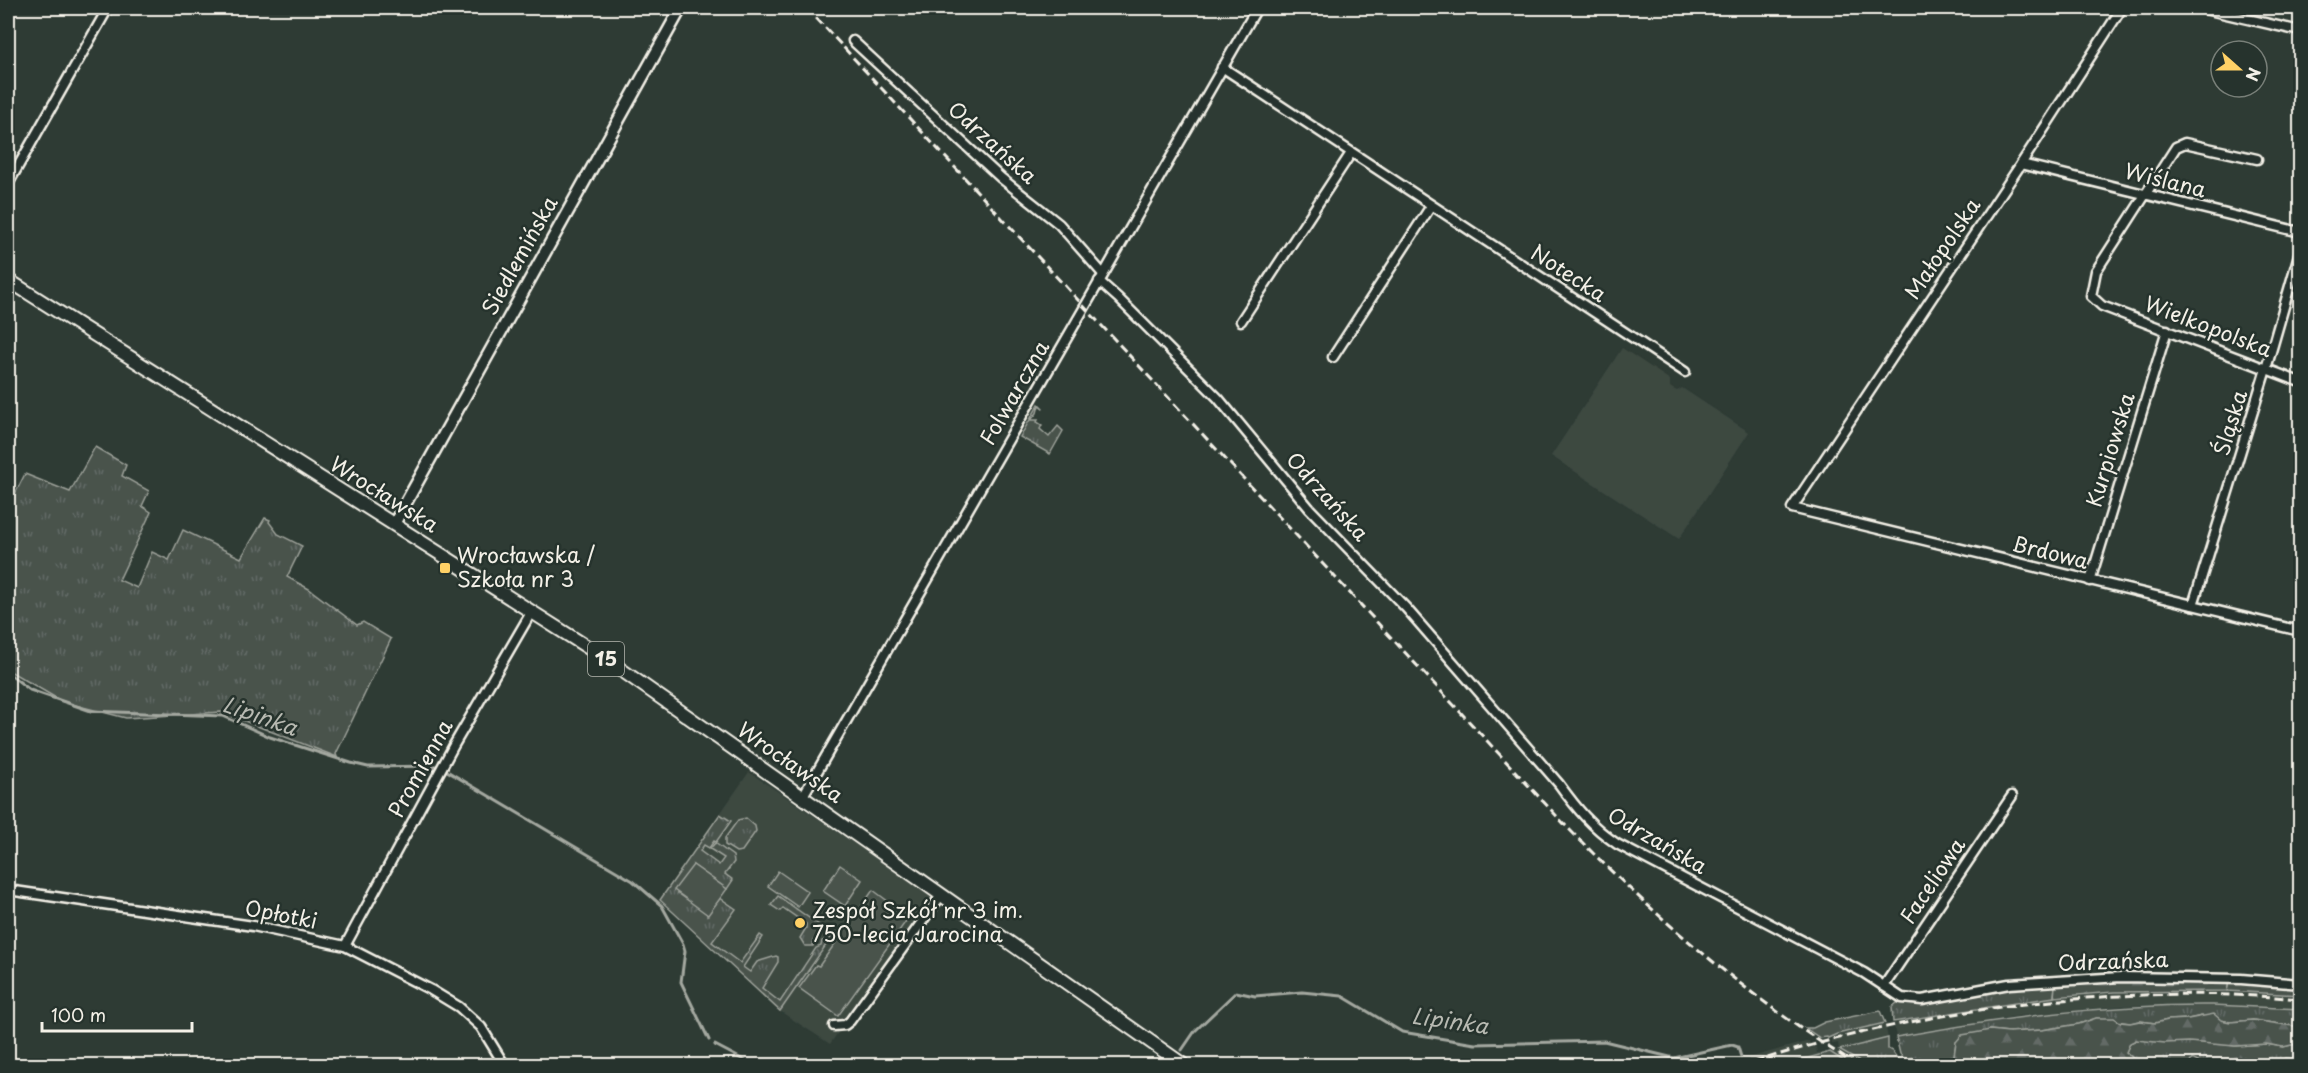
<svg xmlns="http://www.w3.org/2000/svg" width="2308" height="1073" font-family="'Playpen Sans',sans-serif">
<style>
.built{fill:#3c4841}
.grass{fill:url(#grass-tufts);stroke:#9ea29a;stroke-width:1.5}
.forest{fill:url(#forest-firs);stroke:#9ea29a;stroke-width:1.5}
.park{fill:#48524c;stroke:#9ea29a;stroke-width:1.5}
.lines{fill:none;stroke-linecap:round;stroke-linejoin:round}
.stream{stroke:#a4a8a0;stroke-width:3}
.street-casing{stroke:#f4f1e8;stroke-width:13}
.secondary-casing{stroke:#f4f1e8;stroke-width:15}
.primary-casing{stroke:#f4f1e8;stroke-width:16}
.street{stroke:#26332d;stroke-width:8}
.secondary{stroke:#26332d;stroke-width:10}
.primary{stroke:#26332d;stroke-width:12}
.rail{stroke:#f4f1e8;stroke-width:3;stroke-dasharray:9 4.5;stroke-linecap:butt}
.poi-dot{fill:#ffd166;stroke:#26332d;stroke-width:2}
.labels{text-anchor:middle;stroke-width:5;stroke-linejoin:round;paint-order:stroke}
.shield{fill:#26332d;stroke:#b6b8b0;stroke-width:1.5}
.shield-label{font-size:20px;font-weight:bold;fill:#f4f1e8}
.street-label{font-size:21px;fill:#f4f1e8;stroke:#26332d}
.poi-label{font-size:21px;fill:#f4f1e8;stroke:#26332d;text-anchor:start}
.water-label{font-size:22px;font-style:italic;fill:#b8bab2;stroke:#26332d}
</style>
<defs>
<pattern id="grass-tufts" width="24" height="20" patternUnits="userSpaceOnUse" patternTransform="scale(1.5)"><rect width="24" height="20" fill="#48524c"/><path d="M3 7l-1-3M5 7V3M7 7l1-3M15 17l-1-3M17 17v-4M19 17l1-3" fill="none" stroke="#636b66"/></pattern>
<pattern id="forest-firs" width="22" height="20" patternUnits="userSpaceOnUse" patternTransform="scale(1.5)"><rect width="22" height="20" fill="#48524c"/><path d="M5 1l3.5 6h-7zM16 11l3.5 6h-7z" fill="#636b66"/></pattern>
</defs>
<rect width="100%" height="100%" fill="#2e3b34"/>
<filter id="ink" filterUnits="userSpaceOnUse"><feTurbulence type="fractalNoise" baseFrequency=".0167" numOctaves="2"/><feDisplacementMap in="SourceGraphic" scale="12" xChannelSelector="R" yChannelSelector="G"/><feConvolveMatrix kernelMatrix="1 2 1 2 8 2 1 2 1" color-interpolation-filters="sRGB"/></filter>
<g filter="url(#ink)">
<g class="built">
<polygon points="1622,348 1670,380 1670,387 1673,389 1677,391 1682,388 1749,432 1679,539 1551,456"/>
<polygon points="749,772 934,897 830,1044 775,1008 660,900"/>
<polygon points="2165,990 2300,995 2300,1009 2213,1005 2123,1006 2019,1016 1896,1037 1893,1022 2054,997"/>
<polygon points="1885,1023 1888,1038 1840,1050 1865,1065 1850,1065 1830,1052 1839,1050 1838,1043 1832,1044 1831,1038 1836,1034"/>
<polygon points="1809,1041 1811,1048 1816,1047 1817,1053 1821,1052 1822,1054 1782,1065 1750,1065 1748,1058"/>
</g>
<g class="grass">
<polygon points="1039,404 1044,409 1039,405 1037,413 1031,420 1038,420 1037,422 1042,425 1040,429 1049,437 1058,426 1063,431 1050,454 1020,437"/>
<polygon points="95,447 126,465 122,476 149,491 142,506 151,512 119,580 137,588 152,552 169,560 183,530 241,558 265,518 270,520 269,522 278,534 302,546 287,577 309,589 357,625 363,622 391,639 336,754 337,757 221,712 126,718 63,702 8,670 8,508 25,474 70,492"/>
<polygon points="720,814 731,821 716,842 714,841 709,848 704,845 700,851 719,865 724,858 710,849 715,843 733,856 734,862 725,874 733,880 727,889 693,865 707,915 720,898 736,909 712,942 740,963 760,935 763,937 743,967 750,972 757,962 776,956 778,957 778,962 762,988 780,1002 816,948 821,946 822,941 826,940 828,935 825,931 820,931 818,938 813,941 813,946 805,946 800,938 806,928 806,924 783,908 780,911 771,905 778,896 833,935 780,1011 660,900"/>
<polygon points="746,818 755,826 756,831 742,851 736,852 725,845 725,838 738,820"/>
<polygon points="2229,981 2300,986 2300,995 2227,991"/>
<polygon points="2058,983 2055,986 2054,997 1893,1022 1892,1007 1897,1003"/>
<path d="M2213,1005l87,4v18l-47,-7 -23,2 -29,-6 -13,3 -20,1 -13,3 -15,-2 -10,2 -33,-5 -18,6 -37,6 -33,2 -19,-2 -34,12 -3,21 -7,2h-36l-10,-11 -4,-17c105,-19 209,-33 317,-32z"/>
<polygon points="1880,1011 1885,1023 1837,1034 1828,1038 1827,1037 1820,1038 1805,1028 1813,1028 1825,1022"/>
<polygon points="1888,1038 1888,1049 1892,1051 1902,1065 1865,1065 1839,1050"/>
<polygon points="2136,1040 2212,1043 2235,1046 2266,1044 2283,1047 2300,1043 2300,1065 2297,1065 2293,1059 2285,1058 2280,1062 2272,1060 2266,1065 2239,1065 2227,1061 2224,1065 2204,1065 2192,1059 2189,1065 2154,1065 2148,1060 2138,1063 2126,1052 2130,1043"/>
<polygon points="1830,1052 1850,1065 1782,1065"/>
</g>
<g class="forest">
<polygon points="2134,980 2229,981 2227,991 2114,992 2054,997 2055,986 2058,983"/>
<polygon points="2214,1014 2221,1020 2230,1022 2253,1020 2300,1027 2300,1043 2283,1047 2266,1044 2235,1046 2189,1042 2165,1043 2136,1040 2130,1043 2126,1052 2138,1063 2148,1060 2154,1065 1954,1066 1953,1063 1956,1042 1962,1035 1974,1033 1990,1030 2009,1032 2042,1030 2079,1024 2096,1018 2114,1018 2120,1022 2130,1023 2140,1021 2155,1023 2168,1020 2188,1019"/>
</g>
<g class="park">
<polygon points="693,865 727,889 708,915 674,890"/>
<polygon points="840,865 862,880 845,906 823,891"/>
<polygon points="778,871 808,892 798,907 768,886"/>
<polygon points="873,890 909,917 838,1016 799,988 816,965 819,966"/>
</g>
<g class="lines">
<g class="stream">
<polyline points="8,673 30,690 91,711 223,716 270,737 351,763 368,767 437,766"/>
<polyline points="447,771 633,881 662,906 683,944 685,951 681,982 709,1040"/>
<polyline points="715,1045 755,1066"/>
<polyline points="1182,1050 1195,1031 1236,992 1255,996 1302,992 1342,996 1402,1032 1475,1044 1604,1041 1674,1058 1732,1045 1738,1047 1741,1057"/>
</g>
<defs>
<g id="street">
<polyline points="2122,8 2021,164 1792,508 2300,631"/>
<polyline points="2200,8 2300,31"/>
<polyline points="853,41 1001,178 1059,224 1103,274"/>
<polyline points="1222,67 1685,372"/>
<polyline points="2257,159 2185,143 2176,147 2096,271 2091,296 2102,306 2300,382"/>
<polyline points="2021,164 2300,232"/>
<polyline points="8,184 108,8"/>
<path d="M1099,281l19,17 100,100 92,111 96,99 153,176c18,25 32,42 58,60l247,129 38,25 20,2 87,-16 112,-7 120,2 59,5"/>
<polyline points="1241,321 1351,153"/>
<polyline points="1333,357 1431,206"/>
<polyline points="2090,581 2167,330"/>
<polyline points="2193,605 2266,369 2300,251"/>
<polyline points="803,796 1257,8"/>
<polyline points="8,890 253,926 345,946 431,990 459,1007 481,1027 505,1066"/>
<polyline points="345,946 454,745 532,611"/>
<polyline points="1884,986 2012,796"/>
<polyline points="834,1026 845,1025 850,1021 942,894"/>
</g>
<polyline id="secondary" points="394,524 681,8"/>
<polyline id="primary" points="8,280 603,657 1185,1066"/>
</defs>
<use href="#street" class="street-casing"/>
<use href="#secondary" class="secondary-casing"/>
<use href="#primary" class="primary-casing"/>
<use href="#street" class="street"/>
<use href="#secondary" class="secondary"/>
<use href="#primary" class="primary"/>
<g class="rail">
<path d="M807,8l759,818c88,90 184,173 292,240"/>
<path d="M1742,1066c178,-58 372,-83 558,-67"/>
</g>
</g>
</g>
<g class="poi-dot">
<rect x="439" y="562" width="12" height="12" rx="3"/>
<circle cx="800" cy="923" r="6"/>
</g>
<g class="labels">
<rect class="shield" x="588" y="642" width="36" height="34" rx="4.5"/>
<g class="shield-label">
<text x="606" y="666">15</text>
</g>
<g class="street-label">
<text transform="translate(992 143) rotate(42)" y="7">Odrzańska</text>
<text transform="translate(2165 181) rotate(14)" y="7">Wiślana</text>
<text transform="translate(1943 249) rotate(-56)" y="7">Małopolska</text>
<text transform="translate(520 256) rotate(-61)" y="7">Siedlemińska</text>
<text transform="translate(1568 274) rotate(33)" y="7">Notecka</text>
<text transform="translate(2208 327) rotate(21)" y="7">Wielkopolska</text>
<text transform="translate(1015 393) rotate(-60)" y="7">Folwarczna</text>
<text transform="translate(2231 423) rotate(-73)" y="7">Śląska</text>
<text transform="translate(2111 450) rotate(-73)" y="7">Kurpiowska</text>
<text transform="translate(384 495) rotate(32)" y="7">Wrocławska</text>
<text transform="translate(1327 497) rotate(48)" y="7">Odrzańska</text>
<text transform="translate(2050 553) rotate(14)" y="7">Brdowa</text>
<text transform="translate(790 763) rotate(35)" y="7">Wrocławska</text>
<text transform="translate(421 769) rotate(-61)" y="7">Promienna</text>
<text transform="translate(1657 841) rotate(30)" y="7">Odrzańska</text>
<text transform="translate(1933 881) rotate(-56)" y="7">Faceliowa</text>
<text transform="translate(281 915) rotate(11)" y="7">Opłotki</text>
<text transform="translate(2113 962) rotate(-2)" y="7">Odrzańska</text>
</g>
<g class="poi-label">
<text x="457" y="563">Wrocławska /<tspan x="457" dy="24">Szkoła nr 3</tspan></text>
<text x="812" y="918">Zespół Szkół nr 3 im.<tspan x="812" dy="24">750-lecia Jarocina</tspan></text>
</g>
<g class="water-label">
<text transform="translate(260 716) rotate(19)" y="8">Lipinka</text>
<text transform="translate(1450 1021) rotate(8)" y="8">Lipinka</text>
</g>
</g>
<rect width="2308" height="1073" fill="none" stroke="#26332d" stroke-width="30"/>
<rect x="15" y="15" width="2278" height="1043" fill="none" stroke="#f4f1e8" stroke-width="2" filter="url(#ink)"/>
<g transform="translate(2239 69) rotate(111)"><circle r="28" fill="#26332d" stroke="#787f78" stroke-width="1.5"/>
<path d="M0-4.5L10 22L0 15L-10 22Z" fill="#ffd166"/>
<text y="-9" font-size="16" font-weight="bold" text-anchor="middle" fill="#f4f1e8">N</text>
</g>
<path d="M42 1022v9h150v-9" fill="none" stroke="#f4f1e8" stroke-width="3"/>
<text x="51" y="1022" font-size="18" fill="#f4f1e8" stroke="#26332d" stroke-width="4.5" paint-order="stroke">100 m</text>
</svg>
